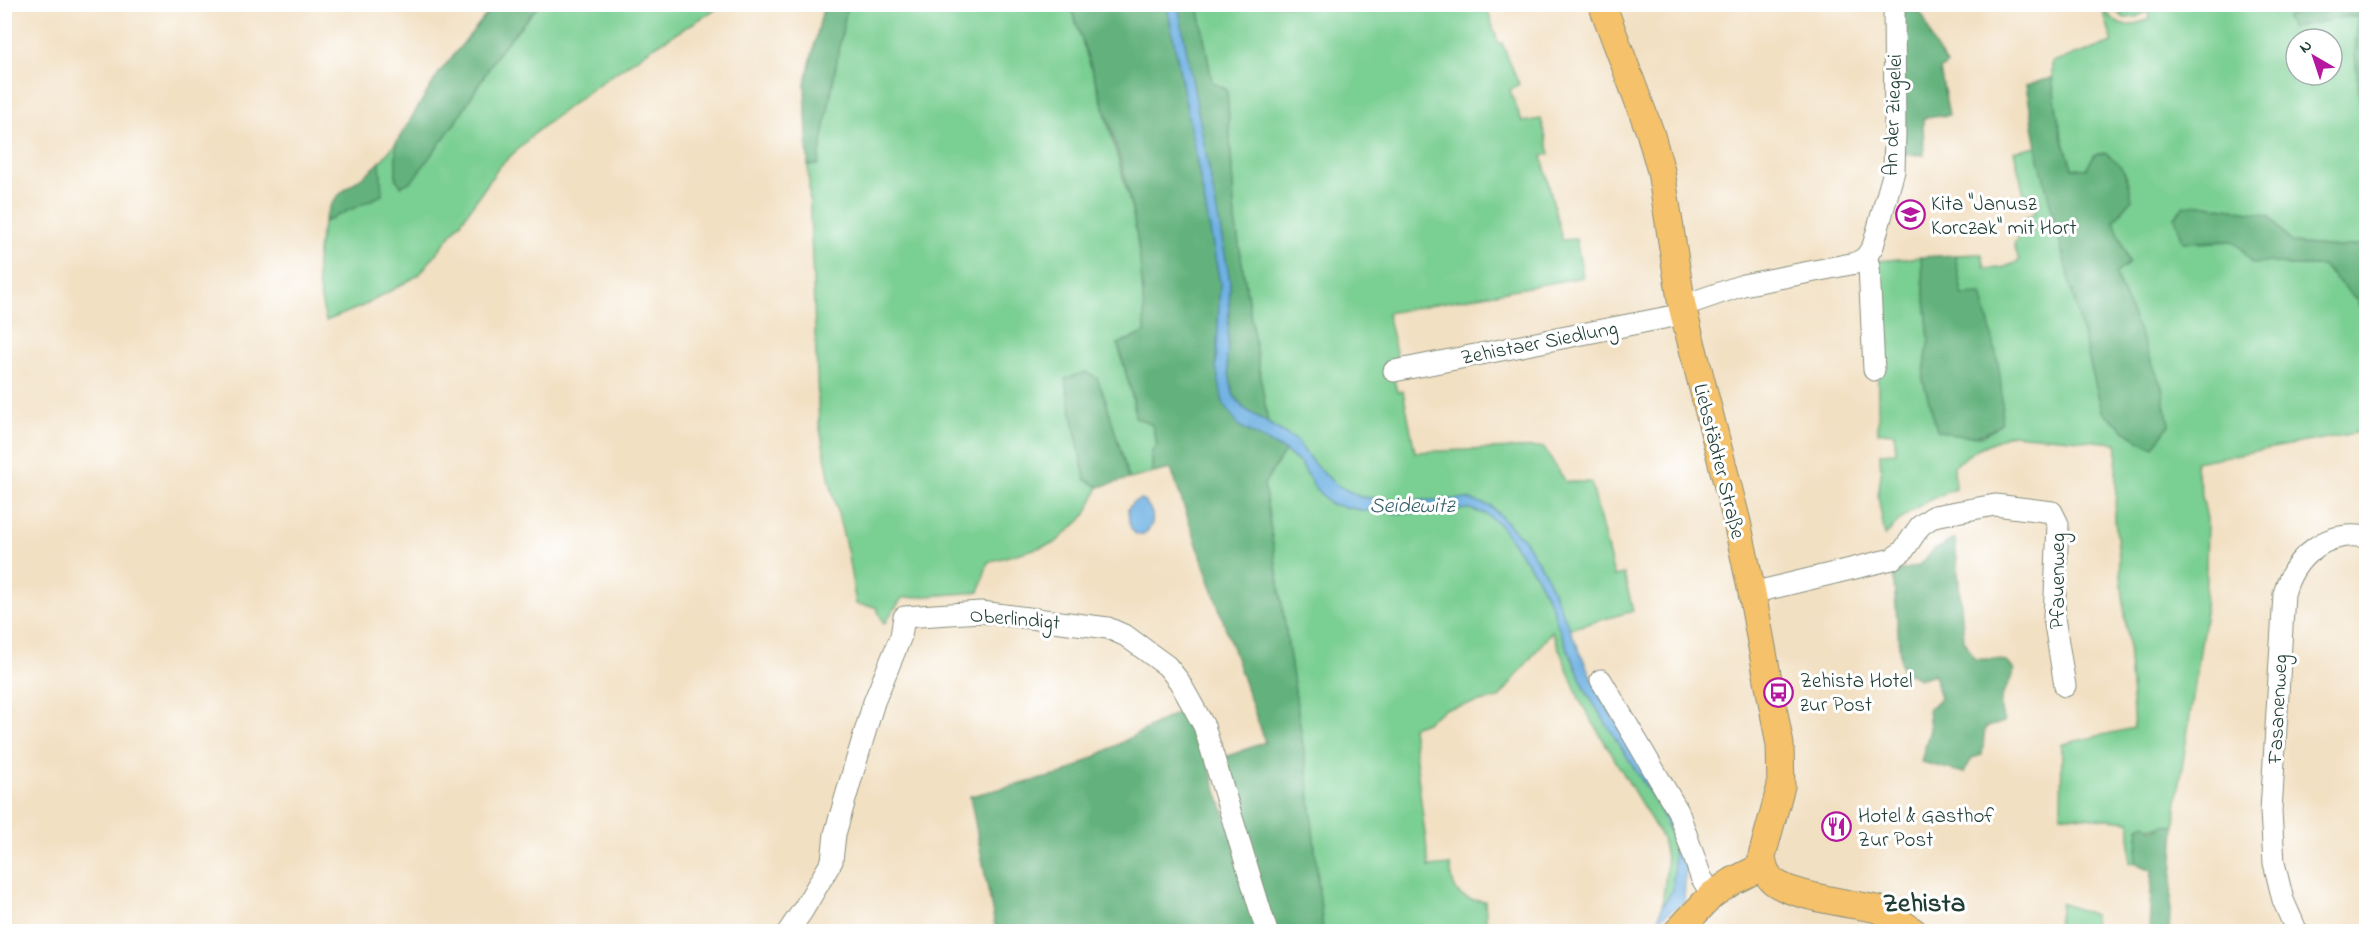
<svg xmlns="http://www.w3.org/2000/svg" width="2371" height="936" font-family="'Indie Flower',sans-serif">
<style>
.green{fill:#7acf93;stroke:#4c8664;stroke-width:1.5;fill-rule:evenodd}
.forest{fill:#63b27d;stroke:#417858;stroke-width:1.5}
.water{fill:#6eb1e3;stroke:#46778c;stroke-width:1.5}
.lines{fill:none;stroke-linecap:round;stroke-linejoin:round}
.minor-casing{stroke:#888e7c;stroke-width:23}
.major-casing{stroke:#888e7c;stroke-width:29}
.minor{stroke:#fff;stroke-width:21}
.major{stroke:#f5c16b;stroke-width:27}
.labels{text-anchor:middle;stroke-width:6;stroke-linejoin:round;paint-order:stroke}
.street-label{font-size:21px;fill:#1f3d34;stroke:#fff}
.poi-label{font-size:21px;fill:#1f3d34;stroke:#fff;text-anchor:start}
.water-label{font-size:22px;font-style:italic;fill:#376069;stroke:#fff}
.district-label{font-size:27px;font-weight:bold;fill:#1f3d34;stroke:#fff}
</style>
<rect width="100%" height="100%" fill="#fff"/>
<filter id="ink" filterUnits="userSpaceOnUse"><feTurbulence type="fractalNoise" baseFrequency=".0167" numOctaves="2"/><feDisplacementMap in="SourceGraphic" scale="12" xChannelSelector="R" yChannelSelector="G"/><feConvolveMatrix kernelMatrix="1 2 1 2 8 2 1 2 1" color-interpolation-filters="sRGB"/></filter>
<filter id="wash" filterUnits="userSpaceOnUse"><feTurbulence type="fractalNoise" baseFrequency=".008" numOctaves="4" result="noise"/><feDisplacementMap in="SourceGraphic" scale="24" xChannelSelector="R" yChannelSelector="G"/><feGaussianBlur stdDeviation="1.35" result="paint"/><feColorMatrix in="noise" values="0 0 0 0 0 0 0 0 0 0 0 0 0 0 0 0 0 1.4 0 .05"/><feComposite in="paint" operator="in"/></filter>
<g filter="url(#wash)">
<rect width="100%" height="100%" fill="#f2e0c3"/>
<g class="green">
<path d="M539,5h184l-68,41 -62,42 -56,43 -38,36 -38,55 -42,53 -54,30 -39,16c-10,-38 -13,-61 -2,-99l57,-27 -1,-33 16,-19v36l59,-56 45,-73z"/>
<path d="M847,5h223l29,87 34,121 9,54 3,66 -27,11c6,24 14,48 18,73l16,7 5,21 -6,8 2,20 -24,6 -24,-81 -40,-19 20,100 14,8 -14,29 -30,27 -67,19 -9,30 -77,6 -18,26 -8,-17 -20,-3 -9,-54 -17,-68 -11,-59 -11,-258h10z"/>
<polygon points="1198,5 1486,5 1498,43 1502,43 1519,84 1510,90 1522,122 1541,119 1550,154 1542,156 1562,240 1576,239 1583,277 1387,313 1399,366 1391,367 1397,392 1403,391 1415,452 1543,447 1566,482 1591,482 1614,576 1624,574 1633,611 1569,629 1544,571 1525,541 1491,506 1360,497 1335,484 1314,464 1296,440 1268,423 1235,220 1227,90 1212,82"/>
<path d="M2109,5h208l-30,13 71,-1 -3,37 11,104v97l-5,-10 -22,2 -48,-4 -22,-28 -69,-11v39l32,-2 10,8 12,15 16,-2 20,4h33l33,33 10,20v112l-171,31 12,57 -2,99 -29,190 -1,18c-14,-2 -21,4 -36,1l-3,36h-6v-42l-69,-6 1,-71 72,-16 -6,-84 -13,-125 2,-76 -106,-9 -32,14 -25,17 1,24c-31,12 -48,22 -70,47l-7,-40 3,-22 -1,-21 16,-1 -2,-19 -16,-1 -1,-171 44,-4 8,82 -6,41 30,55 30,1 12,-7 -33,-134 -7,-40 27,-1 3,14c14,2 22,-1 34,-7l-5,-17 9,-17v-8l13,-7 -3,-7 -8,-6 -11,-48 23,-5 65,265 67,14 -7,-37 -47,-114 14,-11 -15,-43 18,-20 -37,-46 -9,15 -14,-1c-11,-34 -21,-70 -20,-106l61,-19 -11,-36c18,22 22,22 47,12l-1,-8 -12,6 -12,1zM2296,39h36v36h-36z"/>
<path d="M1285,451l16,13 14,24 16,16 30,6 40,3 68,-4 17,5 14,11 36,50 17,34 4,15 30,69 70,111 16,33 1,34 -2,20 -10,15 5,-43 -5,-25 -82,-137 -28,-70 -53,67 -54,11 -19,13 -14,5 17,140 21,-2c4,27 5,35 35,36l2,30h-164l-15,-152 -44,-295z"/>
<polygon points="2061,903 2094,915 2095,931 2057,931"/>
</g>
<g class="forest">
<polygon points="495,4 539,5 500,50 455,123 412,181 401,186 396,179 396,143 439,73"/>
<polygon points="824,5 847,5 818,165 808,165 805,84"/>
<path d="M1070,5h97l53,278 -4,83 23,60 46,25 -21,33 44,295 15,152h-53l-52,-171 47,-18 -94,-273 -18,4 -2,-20 6,-8 -5,-20 -17,-8 -2,-19 -15,-54 27,-11c-2,-40 -4,-79 -12,-118 -14,-70 -40,-143 -63,-210z"/>
<polygon points="1178,5 1198,5 1212,82 1227,90 1235,220 1268,423 1243,408 1233,394 1227,363 1230,281"/>
<polygon points="2317,5 2366,5 2366,158 2355,54 2358,17 2350,16 2290,28 2287,18 2303,7 2309,9"/>
<path d="M1909,7c18,4 18,23 25,37 4,7 9,14 13,20l-7,6 9,45 -26,3 1,37 -25,-1 1,-140z"/>
<path d="M2052,78l8,53 12,37 14,1 9,-15 11,-1c19,13 23,25 26,47l-18,20 15,43 -14,11 47,113 7,38 -15,22 -17,-7 -35,-29 -63,-252 -13,-74z"/>
<path d="M380,162l2,33 -58,27c9,-34 35,-38 56,-60z"/>
<polygon points="2200,204 2269,215 2291,243 2339,247 2361,245 2366,255 2366,319 2356,299 2323,266 2290,266 2270,262 2253,264 2242,249 2232,241 2183,242 2175,217 2184,206"/>
<path d="M1955,255l7,40 19,-1c11,42 25,85 20,129 -18,18 -42,14 -64,7l-14,-50 6,-41 -8,-82z"/>
<polygon points="1085,372 1097,378 1105,398 1129,479 1099,487 1085,479 1065,379"/>
<path d="M1955,539l9,101 11,19c16,1 31,-4 39,12 -8,23 -19,24 -10,51l-19,6 -3,27 -10,3 -8,15 -43,-11 9,-33 -2,-19 12,-12 -6,-24 -15,5 -18,-10 -8,-97 25,-6 17,-17z"/>
<polygon points="1189,706 1263,931 996,931 970,796 1063,774"/>
<polygon points="2146,824 2153,830 2166,825 2175,826 2169,931 2149,931 2152,870 2136,863 2139,827"/>
</g>
<g class="water">
<polygon points="1167,5 1178,5 1230,281 1227,363 1233,394 1243,408 1296,440 1314,464 1335,484 1360,497 1403,501 1468,499 1490,506 1525,541 1544,571 1597,690 1665,803 1686,860 1684,902 1658,920 1662,906 1672,891 1674,871 1673,837 1657,804 1587,693 1557,624 1553,609 1536,575 1500,525 1486,514 1469,509 1401,513 1361,510 1330,504 1315,488 1301,464 1285,451 1239,426 1223,403 1216,366 1220,283"/>
<path d="M1141,499c27,19 -1,49 -10,29 -3,-5 -2,-13 -3,-19l5,-7z"/>
</g>
</g>
<g filter="url(#ink)">
<g class="lines">
<defs>
<g id="minor">
<polyline points="1866,257 1869,266 1874,370"/>
<polyline points="1682,306 1743,285 1856,263 1866,257 1873,246 1894,171 1895,135 1894,4"/>
<polyline points="1394,371 1684,314"/>
<polyline points="1752,593 1892,559 1903,551 1920,526 1934,516 1995,505 2052,512 2058,524 2054,618 2065,686"/>
<polyline points="1601,680 1678,811 1701,877 1712,895"/>
<polyline points="788,932 803,910 832,861 835,834 853,772 874,702 901,636 904,617 981,612 1108,628 1126,636 1167,666 1179,681 1204,726 1267,932"/>
<path d="M2297,932l-14,-32 -9,-37 -3,-52 13,-217c10,-38 42,-64 82,-57"/>
</g>
<g id="major">
<path d="M1602,4l48,128 11,39 21,135 55,216 15,71 28,152 1,41 -19,70c1,9 4,19 11,25 17,15 80,23 104,28l12,5 25,18"/>
<polyline points="1677,932 1712,895 1733,881 1763,866"/>
</g>
</defs>
<use href="#minor" class="minor-casing"/>
<use href="#major" class="major-casing"/>
<use href="#minor" class="minor"/>
<use href="#major" class="major"/>
</g>
</g>
<defs>
<symbol id="school-ring" viewBox="-11 -11 22 22"><circle r="9.5" fill="#fff" stroke="#b5179e" stroke-width="1.5"/><path d="M0-5L7-2L0 1L-7-2ZM-4 1L0 2.5L4 1V4Q0 6-4 4Z" fill="#b5179e"/></symbol>
<symbol id="bus-ring" viewBox="-11 -11 22 22"><circle r="9.5" fill="#fff" stroke="#b5179e" stroke-width="1.5"/><path d="M-5-6H5V4H4V6H2V4H-2V6H-4V4H-5ZM-3.5-4V0h7V-4ZM-3.5 1.2v1.5H-2V1.2ZM2 1.2v1.5H3.5V1.2Z" fill="#b5179e"/></symbol>
<symbol id="restaurant-ring" viewBox="-11 -11 22 22"><circle r="9.5" fill="#fff" stroke="#b5179e" stroke-width="1.5"/><path d="M-5-6h1v4h1v-4h1v4h1v-4h1v5L-1.5 .5V6h-2V.5L-5-1ZM5-6V6H3V1.5H1.5Q1.5-4 5-6Z" fill="#b5179e"/></symbol>
</defs>
<g fill-rule="evenodd">
<use href="#school-ring" x="1894" y="198" width="33" height="33"/>
<use href="#bus-ring" x="1762" y="676" width="33" height="33"/>
<use href="#restaurant-ring" x="1820" y="810" width="33" height="33"/>
</g>
<g class="labels">
<g class="street-label">
<text transform="translate(1892 115) rotate(-88)" y="7">An der Ziegelei</text>
<text transform="translate(1539 342) rotate(-11)" y="7">Zehistaer Siedlung</text>
<text transform="translate(1720 461) rotate(76)" y="7">Liebstädter Straße</text>
<text transform="translate(2057 581) rotate(-90)" y="7">Pfauenweg</text>
<text transform="translate(1015 618) rotate(5)" y="7">Oberlindigt</text>
<text transform="translate(2277 709) rotate(-87)" y="7">Fasanenweg</text>
</g>
<g class="poi-label">
<text x="1931" y="210">Kita "Janusz<tspan x="1931" dy="24">Korczak" mit Hort</tspan></text>
<text x="1800" y="687">Zehista Hotel<tspan x="1800" dy="24">zur Post</tspan></text>
<text x="1858" y="822">Hotel &amp; Gasthof<tspan x="1858" dy="24">Zur Post</tspan></text>
</g>
<g class="water-label">
<text x="1412" y="512">Seidewitz</text>
</g>
<g class="district-label">
<text x="1924" y="911">Zehista</text>
</g>
</g>
<rect width="2371" height="936" fill="none" stroke="#fff" stroke-width="24"/>
<g transform="translate(2314 57) rotate(321)"><circle r="28" fill="#ffffff" stroke="#a5b1ae" stroke-width="1.5"/>
<path d="M0-4.5L10 22L0 15L-10 22Z" fill="#b5179e"/>
<text y="-9" font-size="16" font-weight="bold" text-anchor="middle" fill="#1f3d34">N</text>
</g>
</svg>
